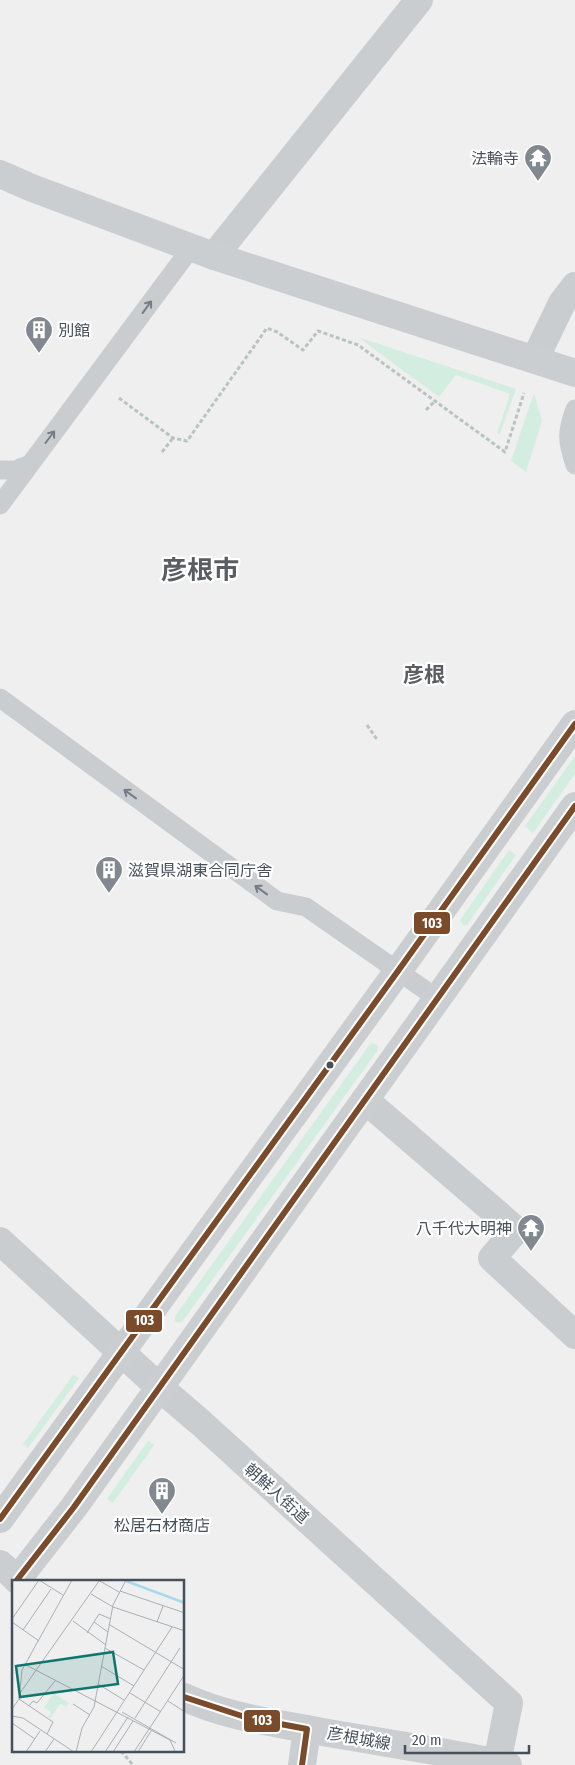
<svg xmlns="http://www.w3.org/2000/svg" width="575" height="1765" font-family="'Fira Sans Condensed','Noto Sans JP',sans-serif">
<style>
.green{fill:#d3eee0}
.lines{fill:none;stroke-linecap:round;stroke-linejoin:round}
.path{stroke:#b8c4c1;stroke-width:3;stroke-dasharray:4 2.5;stroke-linecap:butt}
.lane{stroke:#cacdd0;stroke-width:19}
.street{stroke:#cacdd0;stroke-width:28}
.secondary{stroke:#cbced1;stroke-width:28}
.bus-1-casing{stroke:#fff;stroke-width:10}
.bus-1{stroke:#7a4b2a;stroke-width:6}
.oneway{stroke:#747c84}
.bus-dot{fill:#46505b;stroke:#fff;stroke-width:2}
.labels{text-anchor:middle;stroke-width:4.5;stroke-linejoin:round;paint-order:stroke}
.poi-label{font-size:16px;fill:#46505b;stroke:#fff;text-anchor:end}
.street-label{font-size:16px;fill:#46505b;stroke:#fff}
.district-label{font-size:21px;font-weight:bold;fill:#5a5d62;stroke:#fff}
.town-label{font-size:26px;font-weight:bold;fill:#5a5d62;stroke:#fff}
.inset-river{fill:none;stroke:#a8d9ec;stroke-width:2.5}
.inset-road{fill:none;stroke:#abafb4;stroke-width:1}
.view{fill:#0f766e;fill-opacity:0.15;stroke:#0f766e;stroke-width:2.5}
.inset-edge{fill:none;stroke:#46505b;stroke-width:2.5}
.line-badge{stroke:#fff;stroke-width:2}
.badge-label{font-size:14px;text-anchor:middle;font-weight:bold;fill:#fff}
</style>
<rect width="100%" height="100%" fill="#efefef"/>
<g class="green">
<polygon points="358,337 516,389 500,434 497,433 510,394 456,375 439,397"/>
<polygon points="534,393 542,421 526,472 511,461"/>
<polygon points="575,756 575,774 533,833 525,826"/>
<polygon points="509,850 516,855 467,925 463,925 460,920"/>
<polygon points="373,1043 377,1045 378,1050 182,1322 179,1323 175,1321 175,1316 370,1044"/>
<polygon points="73,1375 79,1378 28,1448 23,1444"/>
<polygon points="148,1441 154,1445 113,1503 107,1499"/>
</g>
<g class="lines">
<g class="path">
<polyline points="119,398 173,438 187,441 267,328 277,332 303,350 318,331 358,345 505,452 524,393"/>
<polyline points="426,410 435,401"/>
<polyline points="162,452 173,438"/>
<polyline points="367,725 378,741"/>
<polyline points="121,1751 133,1765"/>
</g>
<g class="lane">
<path d="M575,409c-9,24 -8,32 0,56"/>
<polyline points="0,470 15,470 30,464"/>
<polyline points="0,505 191,248"/>
<polyline points="0,698 277,901 306,907 438,999"/>
</g>
<g class="street">
<polyline points="214,256 419,0"/>
<polyline points="535,359 562,303 575,286"/>
<polyline points="365,1100 516,1230 492,1258 575,1335"/>
<polyline points="0,1241 159,1387 201,1423 509,1703 497,1763"/>
</g>
<g class="secondary">
<polyline points="0,174 32,188 214,256 575,373"/>
<polyline points="0,1519 398,971 575,724"/>
<polyline points="0,1564 19,1581"/>
<polyline points="17,1580 74,1507 575,806"/>
<path d="M184,1697c36,17 78,24 117,31 69,13 138,22 207,37"/>
<polyline points="302,1765 307,1729"/>
</g>
<defs>
<g id="bus-1">
<polyline points="0,1519 398,971 575,724"/>
<polyline points="17,1580 74,1507 575,806"/>
<polyline points="184,1697 248,1718 307,1729 302,1765"/>
</g>
</defs>
<use href="#bus-1" class="bus-1-casing"/>
<use href="#bus-1" class="bus-1"/>
</g>
<defs><path id="oneway-shaft" d="M-6 0H5M1.5-3L5.5 0L1.5 3" fill="none" stroke-width="1.6" stroke-linecap="round" stroke-linejoin="round" transform="scale(1.25)"/></defs>
<g class="oneway">
<use href="#oneway-shaft" transform="translate(147 307) rotate(-54)"/>
<use href="#oneway-shaft" transform="translate(50 437) rotate(-53)"/>
<use href="#oneway-shaft" transform="translate(130 794) rotate(-144)"/>
<use href="#oneway-shaft" transform="translate(261 890) rotate(-144)"/>
</g>
<defs>
<symbol id="temple-pin" viewBox="-11 -11 22 30"><path d="M0 17L-7.5 6A9.5 9.5 0 1 1 7.5 6Z" fill="#81888f" stroke="#fff"/><path d="M0-6L5-2H3V0L6.5 2.5H4V6H1.5V3h-3V6H-4V2.5H-6.5L-3 0V-2H-5Z" fill="#fff"/></symbol>
<symbol id="building-pin" viewBox="-11 -11 22 30"><path d="M0 17L-7.5 6A9.5 9.5 0 1 1 7.5 6Z" fill="#81888f" stroke="#fff"/><path d="M-4-6H4V6H1V3H-1V6H-4ZM-2.5-4.3h1.7v1.8h-1.7ZM.8-4.3h1.7v1.8H.8ZM-2.5-1h1.7V.8h-1.7ZM.8-1h1.7V.8H.8Z" fill="#fff"/></symbol>
</defs>
<g fill-rule="evenodd">
<use href="#temple-pin" x="522" y="142" width="32" height="43"/>
<use href="#building-pin" x="23" y="314" width="32" height="43"/>
<use href="#building-pin" x="93" y="854" width="32" height="43"/>
<use href="#temple-pin" x="515" y="1212" width="32" height="43"/>
<use href="#building-pin" x="146" y="1475" width="32" height="43"/>
</g>
<circle class="bus-dot" cx="330" cy="1065" r="4.5"/>
<g class="labels">
<g class="poi-label">
<text x="519" y="164">法輪寺</text>
<text x="58" y="336" text-anchor="start">別館</text>
<text x="128" y="876" text-anchor="start">滋賀県湖東合同庁舎</text>
<text x="512" y="1234">八千代大明神</text>
<text x="162" y="1531" text-anchor="middle">松居石材商店</text>
</g>
<g class="street-label">
<text transform="translate(277 1493) rotate(42)" y="6">朝鮮人街道</text>
<text transform="translate(359 1738) rotate(10)" y="6">彦根城線</text>
</g>
<g class="district-label">
<text x="424" y="682">彦根</text>
</g>
<g class="town-label">
<text x="200" y="579">彦根市</text>
</g>
</g>
<g transform="translate(12 1580)">
<rect width="172" height="172" fill="#efefef"/>
<path d="M41,113l16,10 -3,4 -6,-3 -9,14 -3,-1 3,-5 -7,-4z" fill="#d3eee0"/>
<path class="inset-river" d="M114,1l59,22"/>
<path class="inset-road" d="M27,0l24,15M86,0l21,12M108,11l65,22M79,14l22,13 72,24M0,39l27,-39M61,41l33,24M0,42l27,19M82,42l14,10M145,42l6,-16M98,45l75,45M11,50l28,-41M75,53l12,-19 12,5M93,68l39,22M14,85l144,75 5,11M89,86l33,20M86,104l26,16M8,113l79,-112M118,113l31,19M7,119l34,23 -6,12M156,121l17,11M61,124l17,11M17,126l4,-5 4,2 18,-22M0,129l7,-10 3,-29 50,-90M110,132l54,31M0,136l11,2 51,34M123,138l45,-70M0,143l23,16M14,172l14,-21M33,172l9,-13M64,172l6,-24 12,-21 19,-102 13,-25M79,172l81,-125M93,172l23,-35M101,172l20,-31M122,172l51,-78M126,172l13,-21"/>
<path class="view" d="M101,72l5,32 -98,13 -4,-31z"/>
<rect width="172" height="172" class="inset-edge"/>
</g>
<g class="line-badge">
<rect x="413" y="911" width="38" height="24" rx="5" fill="#7a4b2a"/>
<rect x="125" y="1309" width="38" height="24" rx="5" fill="#7a4b2a"/>
<rect x="243" y="1709" width="38" height="24" rx="5" fill="#7a4b2a"/>
</g>
<g class="badge-label">
<text x="432" y="928">103</text>
<text x="144" y="1325">103</text>
<text x="262" y="1725">103</text>
</g>
<path d="M405 1745v8h124v-8" fill="none" stroke="#46505b" stroke-width="2.5"/>
<text x="412" y="1745" font-size="15" fill="#46505b" stroke="#ffffff" stroke-width="4" paint-order="stroke">20 m</text>
</svg>
